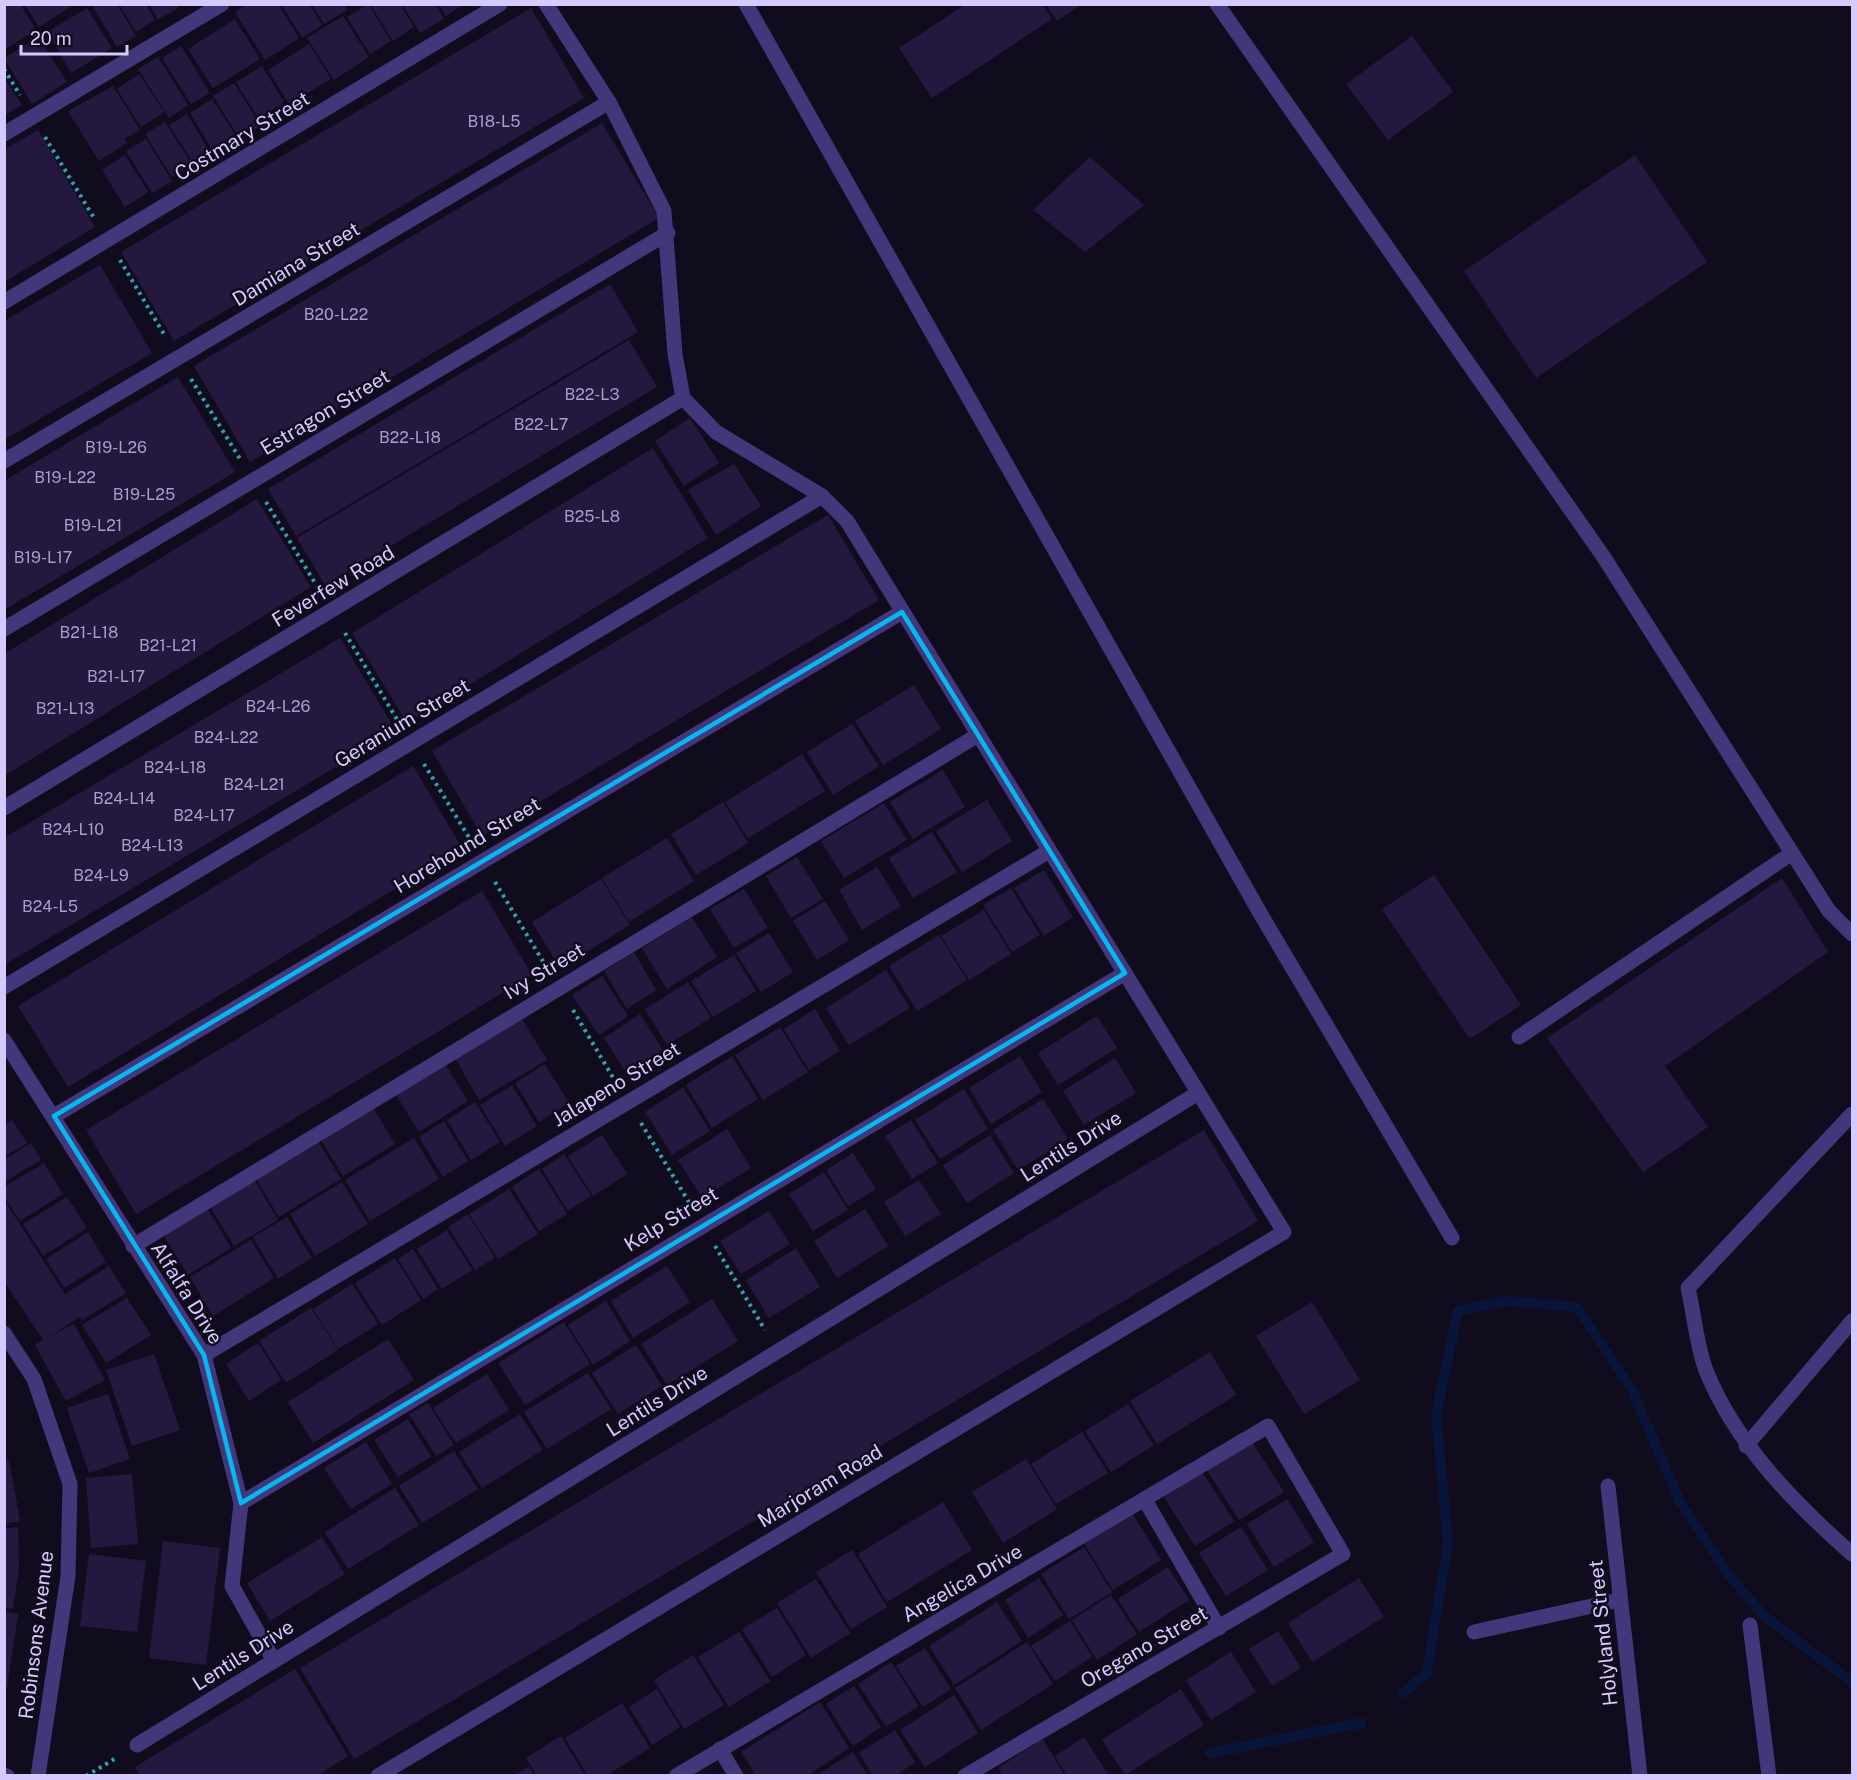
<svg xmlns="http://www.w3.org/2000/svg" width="1857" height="1780" font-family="'Public Sans',sans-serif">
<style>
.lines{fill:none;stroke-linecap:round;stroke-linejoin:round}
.stream{stroke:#091439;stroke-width:10}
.building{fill:#25183e}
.path{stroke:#2ea4ad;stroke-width:4;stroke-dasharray:3 4.5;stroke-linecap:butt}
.minor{stroke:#43377c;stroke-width:15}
.tertiary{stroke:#43377c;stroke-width:15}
.marked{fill:none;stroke:#04b9f0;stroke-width:4.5;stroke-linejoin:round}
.labels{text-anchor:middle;stroke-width:5;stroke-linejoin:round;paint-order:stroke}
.number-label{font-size:16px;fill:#aa9dce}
.street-label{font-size:20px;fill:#d6c9fe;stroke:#110c1d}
</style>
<rect width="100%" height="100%" fill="#110c1d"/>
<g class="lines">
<g class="stream">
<polyline points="1403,1693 1427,1673 1448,1542 1436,1414 1458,1311 1506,1301 1577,1307 1632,1390 1680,1502 1728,1574 1764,1616 1852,1682"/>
<polyline points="1210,1753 1361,1723"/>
</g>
</g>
<g class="building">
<polygon points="4,4 20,4 36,30 4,50"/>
<polygon points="24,4 75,4 39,27"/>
<polygon points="97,4 117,4 136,36 117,47 93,7"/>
<polygon points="119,4 146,4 155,20 136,32"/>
<polygon points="149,4 176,4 178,8 158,20"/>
<polygon points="247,4 278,4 299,38 265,60 235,12"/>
<polygon points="281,4 309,4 322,25 302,38"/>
<polygon points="312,4 344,4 347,10 324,24"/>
<polygon points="368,4 391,41 370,54 347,17"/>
<polygon points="370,4 400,4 414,27 393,41"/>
<polygon points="402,4 435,4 444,19 420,33"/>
<polygon points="439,4 464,4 446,16"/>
<polygon points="966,4 1042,4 1052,19 932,98 899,48"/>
<polygon points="1046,4 1082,4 1057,21"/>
<polygon points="87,8 112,48 71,73 47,32"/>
<polygon points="531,8 584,98 174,341 121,252"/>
<polygon points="343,16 369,57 334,80 307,38"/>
<polygon points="235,19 260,59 213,88 188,49"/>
<polygon points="1412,36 1453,92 1388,140 1346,84"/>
<polygon points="38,37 67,82 32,104 4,58"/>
<polygon points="309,44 331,79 289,104 268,70"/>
<polygon points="181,46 210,93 191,104 162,58"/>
<polygon points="158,57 188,105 169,118 138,69"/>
<polygon points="262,66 284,102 259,119 236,82"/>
<polygon points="139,74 164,112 141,127 117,89"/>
<polygon points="4,77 22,105 4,115"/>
<polygon points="234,83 261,126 240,139 213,96"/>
<polygon points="113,86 140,130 124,139 127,143 99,161 68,111"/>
<polygon points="212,99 237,138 214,153 190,113"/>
<polygon points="187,114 211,154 194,164 169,125"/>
<polygon points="165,122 192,165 172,177 145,134"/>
<polygon points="602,123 659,218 250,462 194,366"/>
<polygon points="38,130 95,227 4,282 4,150"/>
<polygon points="146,139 172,181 152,193 126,151"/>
<polygon points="125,155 148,192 125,207 102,170"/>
<polygon points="1635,155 1707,262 1536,378 1464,271"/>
<polygon points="1090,157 1144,205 1085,252 1033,210"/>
<polygon points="100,265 152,353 4,440 4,321"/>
<polygon points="610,284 638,332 296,536 268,489"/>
<polygon points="629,340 657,387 325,585 297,538"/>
<polygon points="178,377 235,472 4,610 4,481"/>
<polygon points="690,418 719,463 684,486 655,441"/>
<polygon points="653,448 708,538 407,723 352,633"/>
<polygon points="734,464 761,506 716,535 688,490"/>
<polygon points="257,499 311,587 4,776 4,654"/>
<polygon points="828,515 879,600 482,836 432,751"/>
<polygon points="340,638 396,731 4,965 4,838"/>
<polygon points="914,685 941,729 883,765 855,721"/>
<polygon points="852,724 879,766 833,795 807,752"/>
<polygon points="802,754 825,791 748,838 725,802"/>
<polygon points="413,766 462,848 68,1087 18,1006"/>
<polygon points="943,770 965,807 913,839 890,802"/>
<polygon points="987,800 1012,841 962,872 936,831"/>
<polygon points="723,802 748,843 696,875 671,834"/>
<polygon points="884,803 907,840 844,878 821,841"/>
<polygon points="932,832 957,872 913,898 889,858"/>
<polygon points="667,838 694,881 629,922 602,878"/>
<polygon points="797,857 823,899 791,918 766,876"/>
<polygon points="877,867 901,906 862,930 839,890"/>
<polygon points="1044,870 1073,917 1044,936 1014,888"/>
<polygon points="1434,875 1521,1005 1470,1039 1382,909"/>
<polygon points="1782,878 1828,952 1665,1066 1708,1127 1643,1172 1547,1038"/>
<polygon points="601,879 630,925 560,968 532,922"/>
<polygon points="1011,888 1040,935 1012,952 983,905"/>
<polygon points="744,889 768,928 734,948 710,909"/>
<polygon points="482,891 532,975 136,1214 86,1130"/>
<polygon points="825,901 849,940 817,960 793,921"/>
<polygon points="984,910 1011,954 969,980 941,936"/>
<polygon points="692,917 717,957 667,989 642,948"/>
<polygon points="769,933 793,972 761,992 736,953"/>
<polygon points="939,935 967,980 917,1011 889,966"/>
<polygon points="634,952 656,990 627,1009 604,971"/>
<polygon points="734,955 756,991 713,1017 691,981"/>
<polygon points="886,970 910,1008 849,1045 826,1008"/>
<polygon points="602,976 628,1016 599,1035 572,995"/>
<polygon points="688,982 711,1018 667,1045 645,1009"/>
<polygon points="815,1009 840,1051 809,1070 784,1029"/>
<polygon points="640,1014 663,1050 627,1074 604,1038"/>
<polygon points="1097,1016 1117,1048 1058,1085 1038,1053"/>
<polygon points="522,1019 547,1060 479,1100 455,1058"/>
<polygon points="780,1027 808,1072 763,1100 735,1055"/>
<polygon points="732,1056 758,1099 712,1128 686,1085"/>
<polygon points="1020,1056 1042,1092 991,1124 969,1088"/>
<polygon points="1115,1058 1136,1093 1084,1125 1063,1091"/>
<polygon points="445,1064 468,1101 419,1132 396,1095"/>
<polygon points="545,1064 569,1103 539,1122 515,1083"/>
<polygon points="512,1085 537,1126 505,1146 480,1105"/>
<polygon points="683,1087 710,1131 672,1155 645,1112"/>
<polygon points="964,1089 988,1129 940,1159 915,1120"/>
<polygon points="1043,1099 1068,1139 1018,1170 993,1130"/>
<polygon points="475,1102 500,1142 471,1160 447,1120"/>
<polygon points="372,1106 395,1144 343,1176 320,1138"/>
<polygon points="12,1120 27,1143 4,1157 4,1125"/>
<polygon points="911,1120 938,1163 912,1179 885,1136"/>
<polygon points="444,1121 468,1161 443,1177 419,1137"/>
<polygon points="727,1129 751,1168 702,1198 678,1160"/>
<polygon points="1204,1130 1258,1221 354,1759 300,1668"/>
<polygon points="602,1135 627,1174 593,1196 568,1156"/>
<polygon points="990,1135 1014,1173 967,1203 943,1165"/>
<polygon points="316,1138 341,1179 279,1217 254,1175"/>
<polygon points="414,1138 439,1179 370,1221 345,1180"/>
<polygon points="31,1143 41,1160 4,1182 4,1160"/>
<polygon points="853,1153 876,1189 848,1206 826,1170"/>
<polygon points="564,1154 591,1196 568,1211 542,1169"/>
<polygon points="44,1163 63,1194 20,1221 4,1196 4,1187"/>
<polygon points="539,1169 567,1214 539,1231 512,1187"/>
<polygon points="824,1172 848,1210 813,1231 789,1194"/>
<polygon points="252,1176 278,1220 234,1246 208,1203"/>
<polygon points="919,1180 941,1214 905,1236 884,1202"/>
<polygon points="342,1182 368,1224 315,1256 290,1214"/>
<polygon points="509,1189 538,1234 498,1259 469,1214"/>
<polygon points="67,1197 87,1228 43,1256 23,1224"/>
<polygon points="4,1200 65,1294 109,1266 126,1293 82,1320 80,1317 48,1337 74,1324 105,1380 66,1401 35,1345 43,1340 4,1281"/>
<polygon points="205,1204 231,1248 188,1275 161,1231"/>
<polygon points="865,1209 888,1246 837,1278 814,1241"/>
<polygon points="769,1211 790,1244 741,1274 720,1241"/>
<polygon points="468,1214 495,1258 475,1270 448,1227"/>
<polygon points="287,1217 312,1258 278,1279 253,1237"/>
<polygon points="447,1230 472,1270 442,1289 417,1249"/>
<polygon points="88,1232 106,1262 64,1288 46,1259"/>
<polygon points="251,1240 274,1278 213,1316 190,1277"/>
<polygon points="796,1248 820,1287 769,1318 746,1280"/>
<polygon points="413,1249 438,1289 423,1299 398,1259"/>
<polygon points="395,1258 421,1300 382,1325 355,1283"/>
<polygon points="667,1266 690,1302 633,1338 611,1301"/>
<polygon points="352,1284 378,1324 338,1349 313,1309"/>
<polygon points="127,1298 151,1335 106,1363 82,1325"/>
<polygon points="712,1299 738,1341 667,1385 641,1344"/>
<polygon points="606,1301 630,1341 593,1365 568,1325"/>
<polygon points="1312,1302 1360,1380 1304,1414 1256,1336"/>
<polygon points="311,1308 338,1350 286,1383 259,1341"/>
<polygon points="564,1322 590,1364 525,1405 498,1363"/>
<polygon points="388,1339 414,1380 313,1443 288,1402"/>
<polygon points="258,1343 281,1380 249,1401 226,1364"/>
<polygon points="636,1345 662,1386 618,1414 592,1373"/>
<polygon points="1210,1352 1236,1395 1157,1444 1130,1401"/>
<polygon points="154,1354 180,1430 132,1446 106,1370"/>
<polygon points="588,1373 611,1409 547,1449 524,1412"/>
<polygon points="487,1374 509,1410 456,1443 433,1408"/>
<polygon points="108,1394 130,1459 89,1473 67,1408"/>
<polygon points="428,1403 454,1445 436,1456 409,1414"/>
<polygon points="1128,1404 1154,1445 1111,1472 1085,1431"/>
<polygon points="520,1414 543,1450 482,1488 459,1452"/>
<polygon points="408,1419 431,1457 398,1477 374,1440"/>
<polygon points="1082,1432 1108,1473 1056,1504 1031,1464"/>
<polygon points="366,1442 392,1484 351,1509 324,1468"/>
<polygon points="1252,1442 1284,1492 1239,1520 1207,1470"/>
<polygon points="454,1451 478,1489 422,1523 399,1486"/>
<polygon points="1026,1459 1057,1509 1003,1543 972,1492"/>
<polygon points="9,1460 20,1521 4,1524 4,1461"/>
<polygon points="1202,1472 1234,1521 1195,1546 1164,1497"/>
<polygon points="132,1474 138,1544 91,1548 86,1478"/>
<polygon points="395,1488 419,1525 348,1569 325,1532"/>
<polygon points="1287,1499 1314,1542 1274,1567 1247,1524"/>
<polygon points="943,1502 972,1550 887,1602 858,1554"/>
<polygon points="1132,1513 1161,1560 1113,1590 1084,1543"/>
<polygon points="18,1527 19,1568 13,1609 5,1607 5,1528"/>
<polygon points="1241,1527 1268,1570 1226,1596 1199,1553"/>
<polygon points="322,1537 345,1574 270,1621 247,1583"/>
<polygon points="163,1541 220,1548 206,1665 149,1658"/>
<polygon points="1084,1547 1112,1592 1069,1619 1041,1574"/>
<polygon points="852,1550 887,1607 851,1629 816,1572"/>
<polygon points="89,1554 146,1561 137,1632 80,1626"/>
<polygon points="1168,1567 1189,1600 1139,1632 1118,1599"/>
<polygon points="1039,1578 1063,1615 1028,1638 1005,1600"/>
<polygon points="1359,1578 1384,1617 1312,1662 1288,1623"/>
<polygon points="816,1579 850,1633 811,1658 777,1603"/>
<polygon points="1111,1595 1137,1634 1097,1660 1072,1620"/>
<polygon points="997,1602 1022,1641 954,1685 929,1646"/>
<polygon points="777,1608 806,1655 772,1677 742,1629"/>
<polygon points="4,1612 18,1614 7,1688 4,1688"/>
<polygon points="1070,1621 1092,1657 1055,1681 1031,1646"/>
<polygon points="1278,1631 1301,1668 1272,1686 1249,1649"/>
<polygon points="739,1632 770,1681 729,1707 698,1657"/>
<polygon points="1027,1642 1053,1684 981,1730 955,1688"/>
<polygon points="925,1648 951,1689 923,1707 896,1666"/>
<polygon points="1231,1652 1256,1692 1211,1720 1186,1680"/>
<polygon points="693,1655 724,1705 684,1729 654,1680"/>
<polygon points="891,1662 919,1706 886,1727 858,1684"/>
<polygon points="295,1669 348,1756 317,1776 140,1776 135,1767"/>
<polygon points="854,1686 881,1727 853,1746 826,1704"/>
<polygon points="657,1689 680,1727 652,1745 629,1707"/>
<polygon points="1181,1689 1204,1725 1125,1775 1102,1740"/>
<polygon points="954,1695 978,1733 925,1767 900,1730"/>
<polygon points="820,1702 849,1748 807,1776 756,1776 741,1752"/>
<polygon points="622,1703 650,1748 605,1776 588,1776 565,1738"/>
<polygon points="895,1730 915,1762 895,1776 873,1776 859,1753"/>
<polygon points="561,1736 585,1776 537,1776 526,1758"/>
<polygon points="1084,1737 1108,1774 1106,1776 1067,1776 1055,1756"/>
<polygon points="1043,1739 1065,1776 1003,1776 998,1768"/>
<polygon points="853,1752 868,1776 820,1776 819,1774"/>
<polygon points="529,1766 534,1776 514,1776"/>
</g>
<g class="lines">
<g class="path">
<polyline points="4,69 20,95"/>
<polyline points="45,137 94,218"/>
<polyline points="120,260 165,336"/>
<polyline points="191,379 240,459"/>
<polyline points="266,502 318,588"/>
<polyline points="345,633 398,721"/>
<polyline points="424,764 470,839"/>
<polyline points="495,882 547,968"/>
<polyline points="573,1010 615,1081"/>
<polyline points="641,1123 690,1204"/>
<polyline points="715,1246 765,1330"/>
<polyline points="86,1776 116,1758"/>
</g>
<g class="minor">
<polyline points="746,4 1260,913 1452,1238"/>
<polyline points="1217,4 1603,556 1829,911 1852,934"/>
<polyline points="4,134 222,4"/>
<polyline points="4,302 500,4"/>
<polyline points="4,461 609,102"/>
<polyline points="4,629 668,233"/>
<polyline points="4,808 683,398"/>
<polyline points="4,987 822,496"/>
<polyline points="1519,1037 1792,853"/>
<polyline points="4,1040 204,1355 241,1503 232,1586 274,1661"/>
<path d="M1852,1114l-164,174c6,25 9,62 19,85 30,72 87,130 145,181"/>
<polyline points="54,1116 902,612"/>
<polyline points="133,1246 978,735"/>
<polyline points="204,1355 1049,851"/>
<polyline points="1746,1446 1852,1321"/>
<polyline points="1608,1486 1640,1776"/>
<polyline points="1145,1500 1219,1628"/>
<polyline points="241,1503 1125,973"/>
<polyline points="1750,1625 1769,1776"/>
<polyline points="1474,1632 1619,1600"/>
<polyline points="137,1745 1198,1093"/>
<polyline points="720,1749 736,1776"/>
<polyline points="4,1775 7,1776"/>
<polyline points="378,1776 1284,1232 847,521 822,496 716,432 683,398 675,354 664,211 609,102 546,4"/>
<polyline points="676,1776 1268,1426 1343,1554 965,1776"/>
</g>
<polyline class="tertiary" points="4,1333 34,1379 70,1484 68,1576 38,1776"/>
</g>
<path class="marked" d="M902,612l223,361 -884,530 -37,-148 -150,-239z"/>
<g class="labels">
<g class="number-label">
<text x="494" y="127">B18-L5</text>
<text x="336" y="320">B20-L22</text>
<text x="592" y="400">B22-L3</text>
<text x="541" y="430">B22-L7</text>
<text x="410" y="443">B22-L18</text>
<text x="116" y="453">B19-L26</text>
<text x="65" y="483">B19-L22</text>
<text x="144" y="500">B19-L25</text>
<text x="592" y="522">B25-L8</text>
<text x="93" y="531">B19-L21</text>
<text x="43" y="563">B19-L17</text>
<text x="89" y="638">B21-L18</text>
<text x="168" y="651">B21-L21</text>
<text x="116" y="682">B21-L17</text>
<text x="278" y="712">B24-L26</text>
<text x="65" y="714">B21-L13</text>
<text x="226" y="743">B24-L22</text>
<text x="175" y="773">B24-L18</text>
<text x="254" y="790">B24-L21</text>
<text x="124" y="804">B24-L14</text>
<text x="204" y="821">B24-L17</text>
<text x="73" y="835">B24-L10</text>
<text x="152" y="851">B24-L13</text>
<text x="101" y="881">B24-L9</text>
<text x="50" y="912">B24-L5</text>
</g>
<g class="street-label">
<text transform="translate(242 136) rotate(-31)" y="7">Costmary Street</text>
<text transform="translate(296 264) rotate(-31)" y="7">Damiana Street</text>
<text transform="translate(325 412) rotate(-31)" y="7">Estragon Street</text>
<text transform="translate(333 586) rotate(-31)" y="7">Feverfew Road</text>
<text transform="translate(402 723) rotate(-31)" y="7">Geranium Street</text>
<text transform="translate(467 845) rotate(-31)" y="7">Horehound Street</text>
<text transform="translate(544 971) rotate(-31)" y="7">Ivy Street</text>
<text transform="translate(616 1084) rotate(-31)" y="7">Jalapeno Street</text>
<text transform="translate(1071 1146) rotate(-32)" y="7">Lentils Drive</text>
<text transform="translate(671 1219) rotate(-31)" y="7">Kelp Street</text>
<text transform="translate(187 1293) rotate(58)" y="7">Alfalfa Drive</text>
<text transform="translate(657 1401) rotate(-32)" y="7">Lentils Drive</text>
<text transform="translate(820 1486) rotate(-31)" y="7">Marjoram Road</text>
<text transform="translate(962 1583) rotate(-30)" y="7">Angelica Drive</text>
<text transform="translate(1603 1633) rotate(-96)" y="7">Holyland Street</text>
<text transform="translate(36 1635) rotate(-83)" y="7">Robinsons Avenue</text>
<text transform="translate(1144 1647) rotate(-30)" y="7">Oregano Street</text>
<text transform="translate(243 1655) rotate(-32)" y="7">Lentils Drive</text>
</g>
</g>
<rect width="1857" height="1780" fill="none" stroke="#d6c9fe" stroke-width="12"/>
<path d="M21 45v9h106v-9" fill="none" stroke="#d6c9fe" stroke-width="3"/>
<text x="30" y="45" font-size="18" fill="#d6c9fe" stroke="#110c1d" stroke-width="4.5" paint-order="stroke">20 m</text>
</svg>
